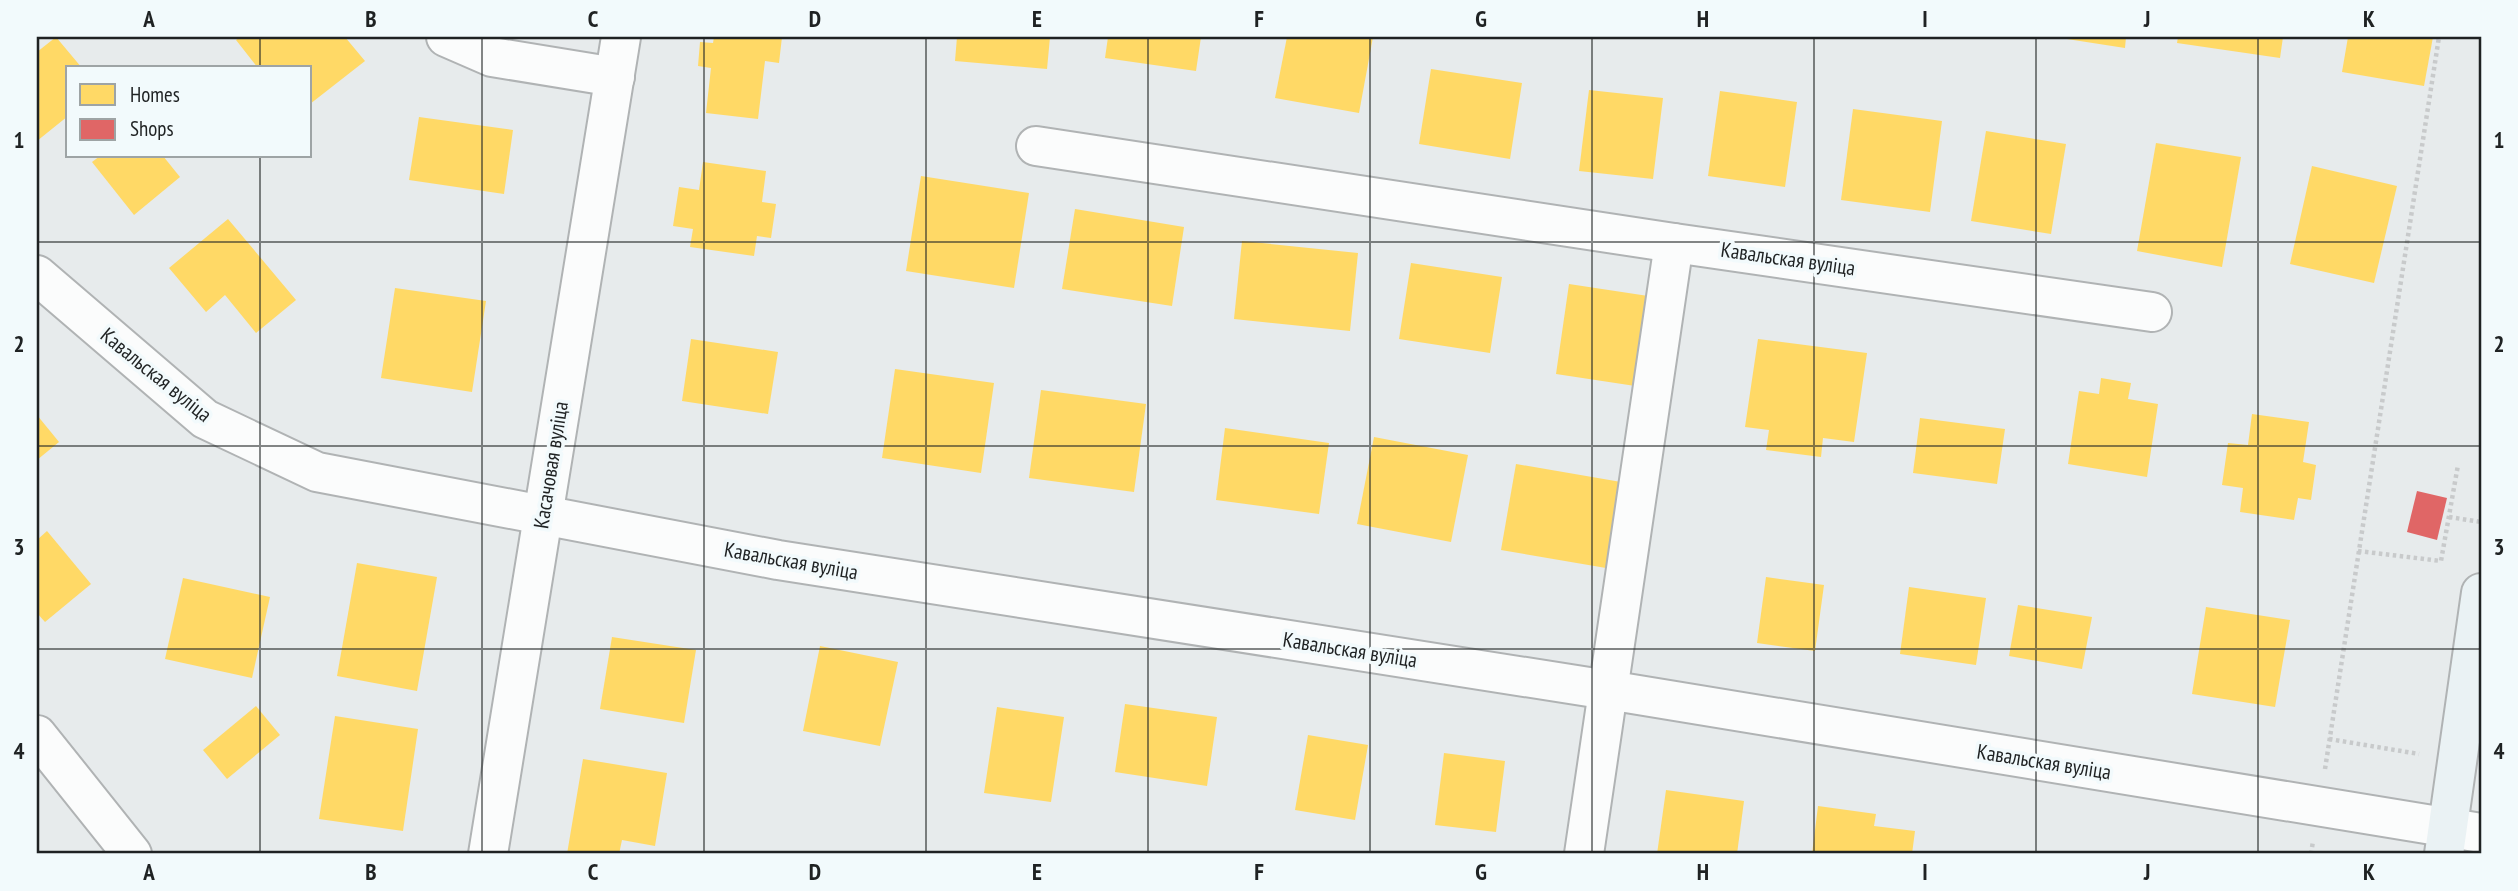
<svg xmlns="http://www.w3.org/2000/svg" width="2518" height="891" font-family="'PT Sans Narrow',sans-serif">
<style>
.homes{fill:#ffd966}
.shops{fill:#e06666}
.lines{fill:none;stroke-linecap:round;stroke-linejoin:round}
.street-casing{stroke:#b0b3b4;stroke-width:42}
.secondary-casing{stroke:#b0b3b4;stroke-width:42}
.path{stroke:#c8cacb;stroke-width:4.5;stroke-dasharray:3.5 3.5;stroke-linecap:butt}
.street{stroke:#fbfcfc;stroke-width:38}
.secondary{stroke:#eaf2f4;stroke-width:38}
.grid{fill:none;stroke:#1f2223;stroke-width:2;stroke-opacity:0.55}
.labels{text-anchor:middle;stroke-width:7;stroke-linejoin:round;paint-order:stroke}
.street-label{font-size:21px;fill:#1f2223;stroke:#f2fafc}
.neatline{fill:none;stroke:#1f2223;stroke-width:2.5}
.grid-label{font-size:23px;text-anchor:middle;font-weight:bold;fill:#1f2223}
</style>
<rect width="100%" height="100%" fill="#e7ebec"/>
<g class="homes">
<polygon points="56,37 82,68 68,68 68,116 37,141 37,52"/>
<polygon points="240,37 345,37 365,61 310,104 310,68 258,68 236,40"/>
<polygon points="714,37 782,37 779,63 765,61 758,119 706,113 711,68 698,66 700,42 713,43"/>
<polygon points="957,37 1050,37 1047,69 955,61"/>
<polygon points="1108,37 1201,37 1196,71 1105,58"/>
<polygon points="1287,37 1373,37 1359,113 1275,98"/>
<polygon points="2054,37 2126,37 2125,48"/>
<polygon points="2178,37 2283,37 2280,58 2177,43"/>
<polygon points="2348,37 2433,37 2424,86 2342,72"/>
<polygon points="1431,69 1522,83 1510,159 1419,144"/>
<polygon points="1589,90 1663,98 1653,179 1579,171"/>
<polygon points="1720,91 1797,102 1785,187 1708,176"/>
<polygon points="1853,109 1942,121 1930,212 1841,200"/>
<polygon points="419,117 513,130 504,194 409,180"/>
<polygon points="1986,131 2066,144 2051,234 1971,221"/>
<polygon points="2156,143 2241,157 2222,267 2137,251"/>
<polygon points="100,156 163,156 180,177 134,215 92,162"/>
<polygon points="703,162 766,171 762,202 776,204 771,238 757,236 754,256 690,247 693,229 673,226 679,187 699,190"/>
<polygon points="2312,166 2397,186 2374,283 2290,264"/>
<polygon points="921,176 1029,193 1014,288 906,271"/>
<polygon points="1075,209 1184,227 1172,306 1062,289"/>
<polygon points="228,219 296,300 256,333 225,295 206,312 169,268"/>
<polygon points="1242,241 1358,253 1350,331 1234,319"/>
<polygon points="1411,263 1502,277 1490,353 1399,339"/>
<polygon points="1569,284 1668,299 1655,389 1556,374"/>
<polygon points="395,288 486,301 472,392 381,378"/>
<polygon points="691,339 778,352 768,414 682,401"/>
<polygon points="1758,339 1867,353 1854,442 1823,438 1821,457 1766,450 1769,430 1745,427"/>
<polygon points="895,369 994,383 981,473 882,458"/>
<polygon points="2101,378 2131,383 2128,399 2158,404 2147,477 2068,464 2079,391 2099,394"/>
<polygon points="1041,390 1146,404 1134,492 1029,478"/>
<polygon points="2252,414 2309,422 2303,462 2316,465 2311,500 2298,498 2294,520 2240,512 2243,488 2222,485 2228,443 2248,445"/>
<polygon points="37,415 59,442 37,460"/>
<polygon points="1920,418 2005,429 1997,484 1913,473"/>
<polygon points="1225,428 1329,443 1319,514 1216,500"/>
<polygon points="1374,437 1468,455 1451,542 1357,524"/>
<polygon points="1516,464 1621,482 1606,568 1501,550"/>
<polygon points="47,531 91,584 45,622 37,613 37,540"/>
<polygon points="357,563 437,577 417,691 337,676"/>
<polygon points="1766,577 1824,585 1815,651 1757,643"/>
<polygon points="183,578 270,597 252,678 165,659"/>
<polygon points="1909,587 1986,598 1976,665 1900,654"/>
<polygon points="2018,605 2092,617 2082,669 2009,656"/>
<polygon points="2206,607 2290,620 2275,707 2192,694"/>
<polygon points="612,637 696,650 684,723 600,709"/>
<polygon points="820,646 898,662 880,746 803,731"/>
<polygon points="1125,704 1217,717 1207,786 1115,772"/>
<polygon points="256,706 280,735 227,779 203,750"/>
<polygon points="997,707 1064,717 1051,802 984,793"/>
<polygon points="335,716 418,729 403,831 319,819"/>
<polygon points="1308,735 1368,745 1355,820 1295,810"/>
<polygon points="1444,753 1505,761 1496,832 1435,825"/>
<polygon points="583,759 667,773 655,846 622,840 619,854 567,854"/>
<polygon points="1666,790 1744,801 1737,854 1657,854"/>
<polygon points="1818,806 1876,814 1874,826 1915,831 1912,854 1812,854"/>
</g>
<polygon class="shops" points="2417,491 2447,498 2437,540 2407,532"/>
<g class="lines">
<defs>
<g id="street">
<polyline points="446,37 492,57 615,77"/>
<polyline points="1036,146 1674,243"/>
<polyline points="37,275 205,419 317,472 778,560 1608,690 2481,833"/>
<polyline points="37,735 132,854"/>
<polyline points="488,854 621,37"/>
<polyline points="1584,854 1674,243 2152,312"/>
</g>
<polyline id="secondary" points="2444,854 2481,593"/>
</defs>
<use href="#street" class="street-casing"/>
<use href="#secondary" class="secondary-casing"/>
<g class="path">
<polyline points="2449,517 2481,522"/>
<polyline points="2358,551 2441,561 2458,465"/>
<polyline points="2329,739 2419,754"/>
<polyline points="2325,769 2439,37"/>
<polyline points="2311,854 2313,841"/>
</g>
<use href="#street" class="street"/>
<use href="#secondary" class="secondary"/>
</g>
<path class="grid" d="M260,37v31M482,37v817M704,37v817M926,37v817M1148,37v817M1370,37v817M1592,37v817M1814,37v817M2036,37v817M2258,37v817M260,156v698M37,242h2444M37,446h2444M37,649h2444"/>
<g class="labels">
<g class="street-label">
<text transform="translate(1788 259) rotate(8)" y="7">Кавальская вуліца</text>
<text transform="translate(156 375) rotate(39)" y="7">Кавальская вуліца</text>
<text transform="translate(551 465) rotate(-81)" y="7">Касачовая вуліца</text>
<text transform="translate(791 561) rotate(10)" y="7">Кавальская вуліца</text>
<text transform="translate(1350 650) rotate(9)" y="7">Кавальская вуліца</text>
<text transform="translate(2044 762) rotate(9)" y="7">Кавальская вуліца</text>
</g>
</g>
<rect width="2518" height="891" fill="none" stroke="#f2fafc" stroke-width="77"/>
<rect x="66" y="66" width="245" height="91" fill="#f2fafc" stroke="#9ea4a5" stroke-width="2"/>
<rect x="80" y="84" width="35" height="21" fill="#ffd966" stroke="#9ea4a5" stroke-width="2"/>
<text x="130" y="102" font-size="21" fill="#1f2223">Homes</text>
<rect x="80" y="119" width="35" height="21" fill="#e06666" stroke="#9ea4a5" stroke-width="2"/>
<text x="130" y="136" font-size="21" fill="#1f2223">Shops</text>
<rect x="38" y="38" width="2442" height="814" class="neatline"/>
<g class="grid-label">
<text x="149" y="27">A</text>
<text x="371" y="27">B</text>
<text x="593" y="27">C</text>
<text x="815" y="27">D</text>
<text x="1037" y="27">E</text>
<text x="1259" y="27">F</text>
<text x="1481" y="27">G</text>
<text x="1703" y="27">H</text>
<text x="1925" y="27">I</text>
<text x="2147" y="27">J</text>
<text x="2369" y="27">K</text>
<text x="19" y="148">1</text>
<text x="2499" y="148">1</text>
<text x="19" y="352">2</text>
<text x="2499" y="352">2</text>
<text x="19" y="555">3</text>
<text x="2499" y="555">3</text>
<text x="19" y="759">4</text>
<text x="2499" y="759">4</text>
<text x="149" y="880">A</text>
<text x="371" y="880">B</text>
<text x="593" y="880">C</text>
<text x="815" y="880">D</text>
<text x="1037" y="880">E</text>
<text x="1259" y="880">F</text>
<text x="1481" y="880">G</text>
<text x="1703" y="880">H</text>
<text x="1925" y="880">I</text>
<text x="2147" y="880">J</text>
<text x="2369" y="880">K</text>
</g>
</svg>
